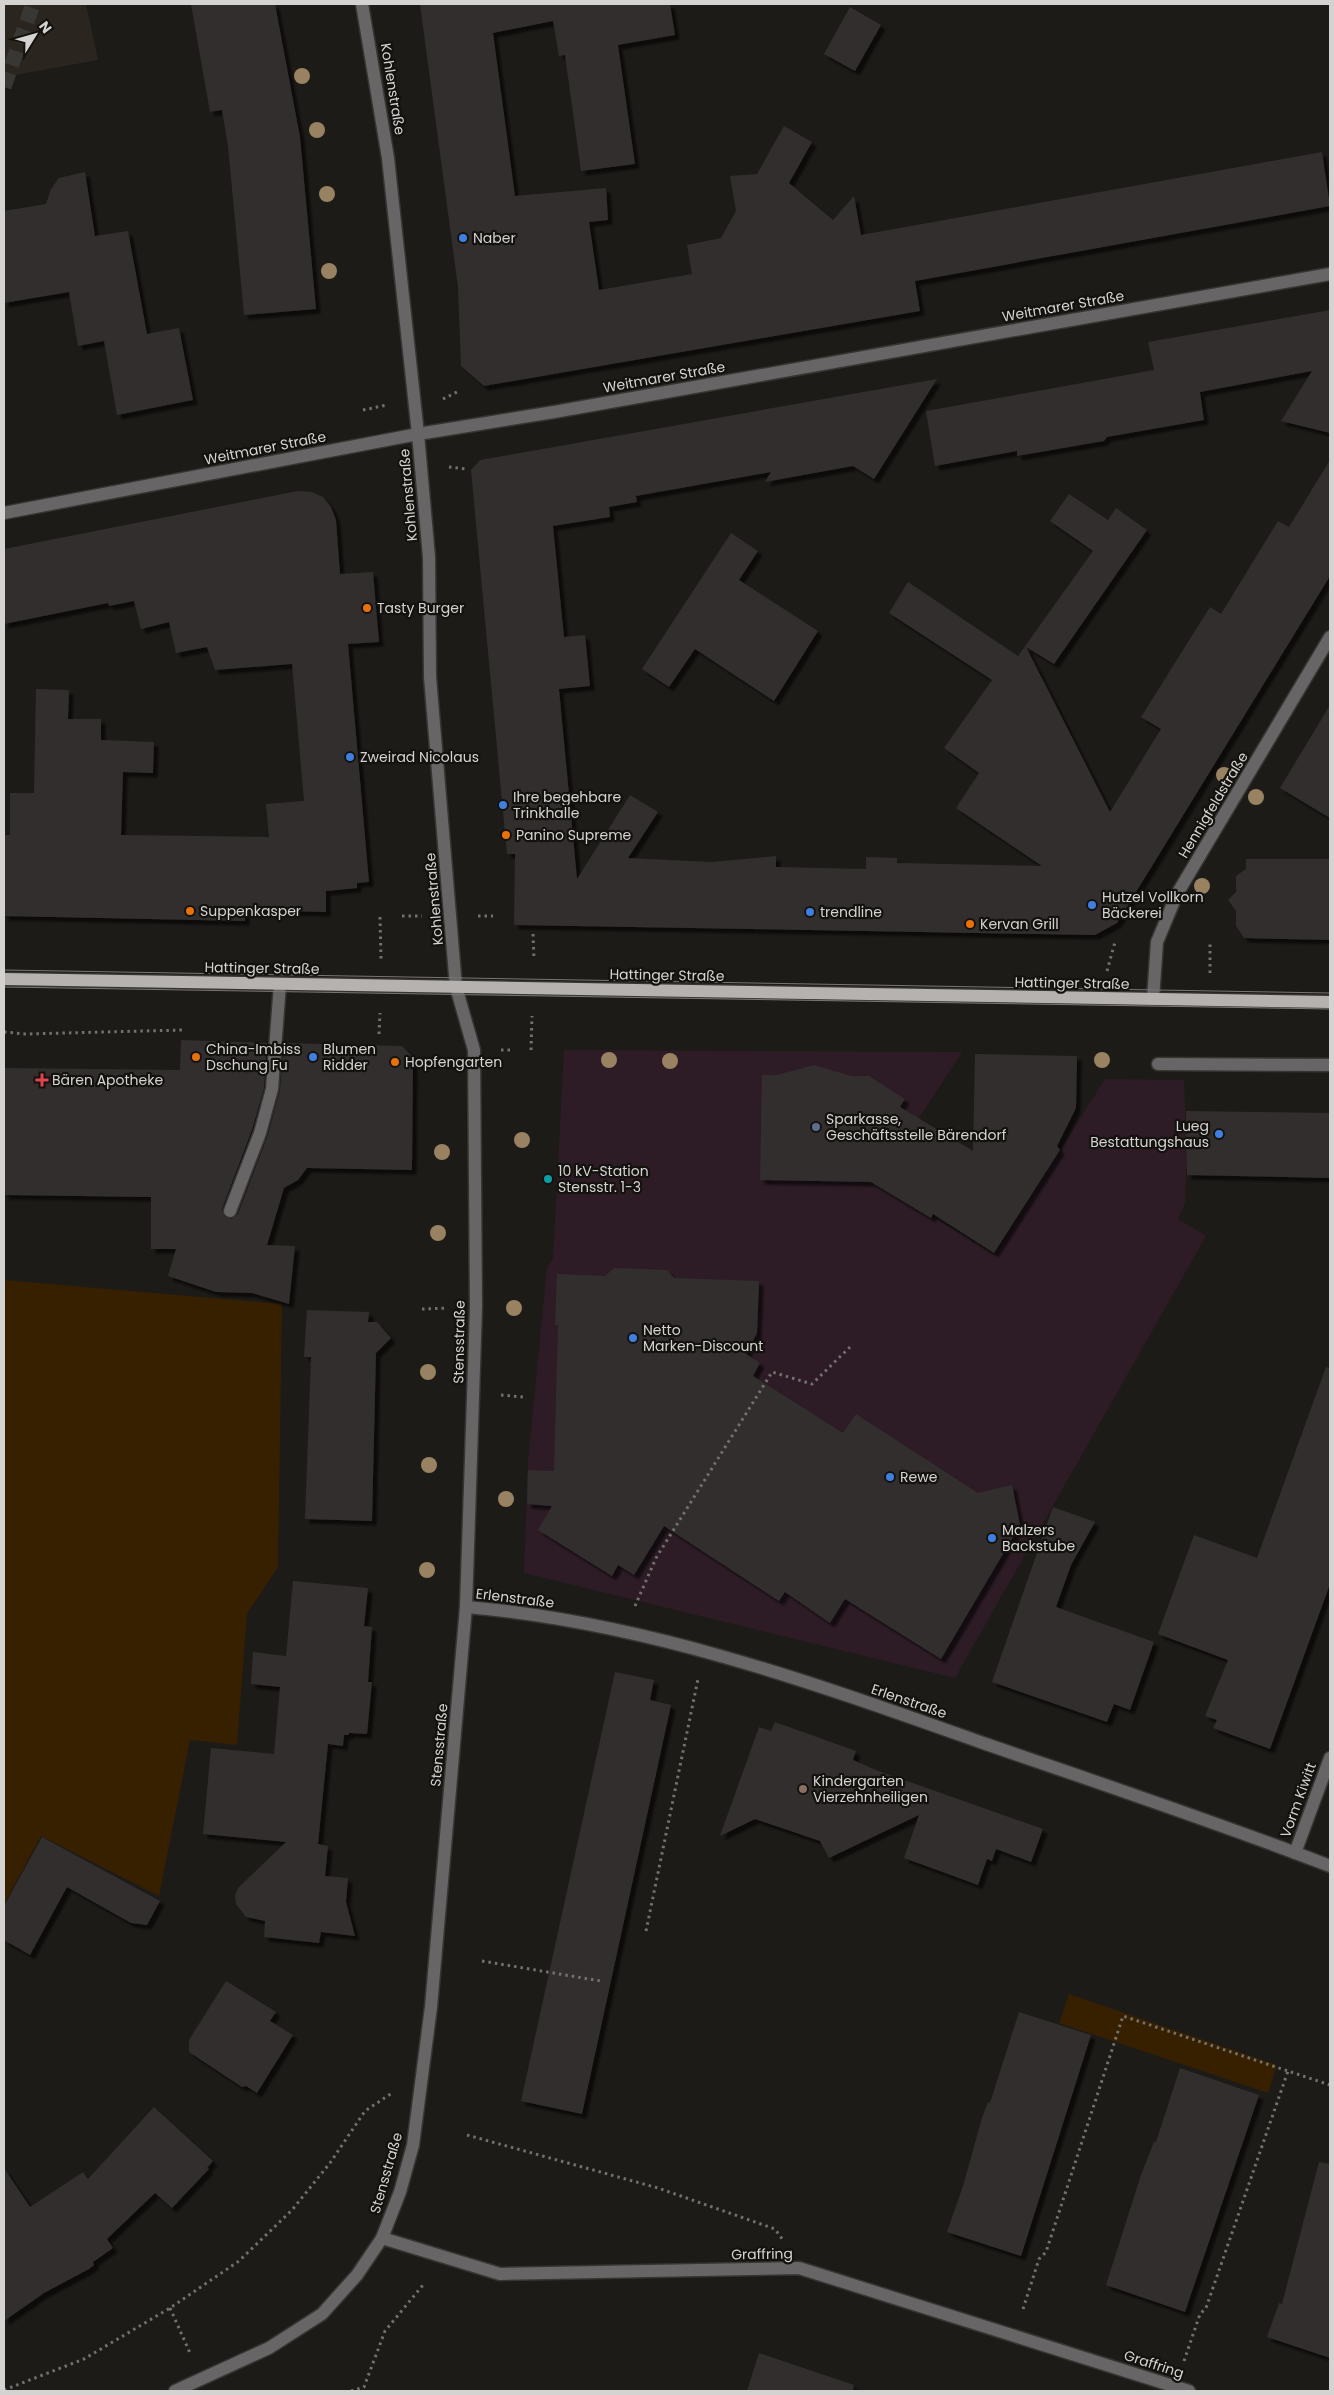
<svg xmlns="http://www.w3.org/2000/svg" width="1334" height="2395" font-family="Poppins,sans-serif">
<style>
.commercial{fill:#2d1c25}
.built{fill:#2a251e}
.green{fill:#362000}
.building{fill:#312e2f;filter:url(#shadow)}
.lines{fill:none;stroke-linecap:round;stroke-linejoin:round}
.highway-tunnel{stroke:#393734;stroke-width:15;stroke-dasharray:15 8;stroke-linecap:butt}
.minor-casing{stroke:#373532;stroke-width:15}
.major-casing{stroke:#373532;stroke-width:15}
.path{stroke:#73716f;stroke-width:3;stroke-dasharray:2.5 4;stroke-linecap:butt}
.minor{stroke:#676565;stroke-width:12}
.major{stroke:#b5b2b0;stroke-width:12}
.tram{stroke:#787674;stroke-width:1}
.tree{fill:#998262}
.shop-dot{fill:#3f7fe0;stroke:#14120f;stroke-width:2}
.food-dot{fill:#e8710a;stroke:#14120f;stroke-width:2}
.health-dot{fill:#e0444e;stroke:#14120f;stroke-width:2}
.service-dot{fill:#5c6f8a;stroke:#14120f;stroke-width:2}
.culture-dot{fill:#0f9aa8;stroke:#14120f;stroke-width:2}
.education-dot{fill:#8d6e63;stroke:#14120f;stroke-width:2}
.labels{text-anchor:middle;stroke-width:4.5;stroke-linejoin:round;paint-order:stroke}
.street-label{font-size:14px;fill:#d5d3d1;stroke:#14120f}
.poi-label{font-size:14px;fill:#d5d3d1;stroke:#14120f;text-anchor:start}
</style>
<defs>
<filter id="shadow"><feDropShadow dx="4.5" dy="4.5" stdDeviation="1" flood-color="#0009"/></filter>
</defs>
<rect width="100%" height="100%" fill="#1d1b18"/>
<polygon class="commercial" points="564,1050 962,1052 877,1182 994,1255 1105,1079 1184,1080 1187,1152 1185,1203 1178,1219 1206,1236 955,1678 524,1573 528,1461 547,1267 553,1259"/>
<polygon class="built" points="4,4 86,4 98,60 4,77"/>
<g class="green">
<polygon points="4,1280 282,1304 278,1567 247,1614 237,1745 190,1740 159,1896 41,1836 4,1904"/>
<polygon points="1069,1994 1277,2065 1268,2093 1059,2023"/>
</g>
<g class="building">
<polygon points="191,4 275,4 300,137 316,309 244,315 228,146 222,110 210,112"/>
<polygon points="420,4 670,4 675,35 618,45 635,164 581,171 565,55 559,56 553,21 493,33 515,196 606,188 608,220 589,222 599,290 692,274 687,245 721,238 736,211 730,176 757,174 784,126 812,142 789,183 833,220 854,196 861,235 1322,152 1330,206 915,281 920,311 484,386 461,366 458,287"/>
<polygon points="850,7 881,25 855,71 824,54"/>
<polygon points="85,172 95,236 128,231 147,334 179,328 193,400 117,415 104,341 78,346 69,292 4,303 4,211 46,204 51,189 59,178"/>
<polygon points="1330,310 1330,433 1281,421 1312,371 1200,392 1204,420 1107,437 1104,441 1017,456 1017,451 935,466 926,411 1154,370 1148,342"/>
<polygon points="937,379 874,479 853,466 765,482 771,472 636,496 637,502 609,507 610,517 553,526 564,637 585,635 590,686 559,689 577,879 630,795 658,812 628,858 712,862 776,856 776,867 866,869 866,857 897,858 897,863 1042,866 956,808 979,773 944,748 992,680 889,613 908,582 1018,656 1093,551 1050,521 1069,494 1108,520 1116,508 1147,530 1054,664 1026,647 1110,812 1161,729 1141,717 1210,607 1221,614 1278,521 1289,527 1330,460 1330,576 1117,923 1095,935 514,925 515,854 507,854 471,470 480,460"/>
<polygon points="298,491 312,492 323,497 331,507 336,520 340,574 373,572 379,642 348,644 369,882 357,883 357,888 326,891 326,912 245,910 245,921 4,916 4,835 10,835 10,793 34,793 36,689 69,690 68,719 101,719 101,740 154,742 153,773 123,772 121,835 269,837 266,804 304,801 292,664 215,670 207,647 176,653 169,622 141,629 134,601 109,606 108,603 4,624 4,549"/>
<polygon points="731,533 758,551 739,580 818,631 774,701 695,649 669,687 642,669"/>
<polygon points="1330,705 1330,818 1280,788"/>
<polygon points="1246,859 1330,859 1330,940 1244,938 1236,926 1236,911 1228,900 1236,892 1236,876 1246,869"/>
<polygon points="181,1040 267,1043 264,1088 252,1130 222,1209 224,1216 231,1219 238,1214 268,1135 280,1090 284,1043 402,1046 413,1057 412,1170 307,1168 298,1180 284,1188 267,1245 295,1246 289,1304 252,1293 216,1292 168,1276 176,1249 151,1249 151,1197 4,1195 4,1068 180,1070"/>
<polygon points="975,1054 1077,1056 1076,1108 1057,1146 1060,1150 994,1253 933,1214 931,1218 871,1182 760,1180 762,1075 777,1075 814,1065 851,1076 869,1076 905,1099 900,1107 973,1151"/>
<polygon points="1186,1111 1330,1113 1330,1178 1187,1175"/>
<polygon points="614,1268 667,1270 674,1278 759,1281 757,1333 746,1354 760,1363 753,1376 843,1433 856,1414 978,1493 1012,1485 1020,1525 941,1659 845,1599 830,1623 785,1592 779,1601 664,1526 634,1575 618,1565 612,1576 538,1530 552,1506 527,1504 528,1470 554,1471 558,1325 555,1325 557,1274 605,1276"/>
<polygon points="307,1310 369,1312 368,1322 377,1322 391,1338 376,1353 372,1521 305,1519 311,1357 304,1357"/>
<polygon points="1326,1367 1330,1368 1330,1584 1270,1749 1213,1728 1217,1720 1205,1716 1228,1660 1158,1634 1194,1535 1257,1558"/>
<polygon points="1053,1507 1095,1522 1071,1565 1056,1607 1154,1642 1130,1710 1114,1704 1107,1722 992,1682"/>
<polygon points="293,1581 368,1588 364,1626 372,1627 368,1682 372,1682 367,1734 349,1733 349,1735 344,1735 343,1746 328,1744 318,1844 328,1846 325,1876 348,1878 346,1902 355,1936 321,1932 319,1943 264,1937 265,1921 246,1917 236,1904 235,1896 238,1888 286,1842 203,1834 211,1748 274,1754 280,1687 251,1684 253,1652 286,1656"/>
<polygon points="615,1672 654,1680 650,1700 671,1705 582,2114 521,2101"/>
<polygon points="775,1722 856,1751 853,1760 876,1770 1043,1829 1031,1862 996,1849 992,1861 987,1859 978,1885 904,1858 919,1815 829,1858 820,1841 755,1819 720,1836 759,1727 771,1731"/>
<polygon points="42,1837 160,1901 147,1925 131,1923 67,1887 30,1955 4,1940 4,1906"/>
<polygon points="226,1981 276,2012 270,2021 293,2035 257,2093 246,2086 242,2087 189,2052 189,2040"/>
<polygon points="1019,2012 1091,2035 1021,2256 947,2232 963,2186 982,2118 988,2102 990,2103"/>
<polygon points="1180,2068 1259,2095 1185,2312 1106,2285 1141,2175 1154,2142 1156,2142"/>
<polygon points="154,2107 213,2161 207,2168 209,2169 172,2208 155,2193 107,2239 113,2248 93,2262 94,2265 89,2269 44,2293 4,2321 4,2168 30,2207 83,2172 88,2179"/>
<polygon points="1319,2162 1330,2164 1330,2358 1267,2337 1279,2303 1282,2304"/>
<polygon points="759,2353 854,2385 853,2391 747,2391"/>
</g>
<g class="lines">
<polyline class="highway-tunnel" points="4,87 33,4"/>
<defs>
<g id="minor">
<polyline points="4,513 418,434 554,412 1330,274"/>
<polyline points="1153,999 1157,942 1177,894 1330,637"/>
<polyline points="1158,1064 1330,1065"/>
<polyline points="230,1211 260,1133 272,1089 280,984"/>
<path d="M466,1607c179,15 348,76 517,136 116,40 233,79 347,123"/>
<polyline points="1295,1853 1330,1758"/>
<polyline points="382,2238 500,2274 799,2268 1189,2391"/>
<polyline points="175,2391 269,2348 322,2314 357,2275 382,2238 400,2192 413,2145 431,2007 466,1607 476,1307 474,1050 456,987 430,677 429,557 418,434 388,158 362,4"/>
</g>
<polyline id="major" points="4,979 1330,1002"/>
</defs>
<use href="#minor" class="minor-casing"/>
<use href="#major" class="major-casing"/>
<g class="path">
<polyline points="443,399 459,391"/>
<polyline points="363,410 387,405"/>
<polyline points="449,467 466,469"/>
<polyline points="402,916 422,916"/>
<polyline points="478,916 493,916"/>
<polyline points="380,917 381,959"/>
<polyline points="533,934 534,960"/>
<polyline points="1107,971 1115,942"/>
<polyline points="1210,973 1210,944"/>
<polyline points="4,1032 25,1034 184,1030"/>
<polyline points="379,1034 380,1013"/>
<polyline points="501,1050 510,1050"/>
<polyline points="531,1050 532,1016"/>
<polyline points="422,1309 448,1308"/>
<polyline points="501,1395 523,1397"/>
<polyline points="635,1606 656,1558 772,1372 812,1384 850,1347"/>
<polyline points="646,1931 698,1679"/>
<polyline points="482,1961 601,1981"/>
<polyline points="467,2135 658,2188 775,2229 783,2240"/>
<polyline points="170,2308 190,2353"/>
<polyline points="1023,2309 1039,2259 1046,2252 1123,2016 1330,2085"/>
<polyline points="1184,2361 1200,2314 1206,2308 1288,2071"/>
<polyline points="4,2390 84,2359 170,2308 239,2261 292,2210 330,2163 365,2111 392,2093"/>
<polyline points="351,2391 364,2387 385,2331 423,2285"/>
</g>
<use href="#minor" class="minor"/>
<use href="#major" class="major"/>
<g class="tram">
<polyline points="4,970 1330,993"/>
<polyline points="4,987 1330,1009"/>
</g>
</g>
<g class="tree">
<circle cx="302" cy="76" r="8"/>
<circle cx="317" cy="130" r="8"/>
<circle cx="327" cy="194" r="8"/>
<circle cx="329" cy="271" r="8"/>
<circle cx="1224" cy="775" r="8"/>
<circle cx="1256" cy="797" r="8"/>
<circle cx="1202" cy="886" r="8"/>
<circle cx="609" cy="1060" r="8"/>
<circle cx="1102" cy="1060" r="8"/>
<circle cx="670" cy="1061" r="8"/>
<circle cx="522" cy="1140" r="8"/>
<circle cx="442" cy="1152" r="8"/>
<circle cx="438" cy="1233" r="8"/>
<circle cx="514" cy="1308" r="8"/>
<circle cx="428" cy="1372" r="8"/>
<circle cx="429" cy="1465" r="8"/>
<circle cx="506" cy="1499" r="8"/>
<circle cx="427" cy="1570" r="8"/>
</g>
<g class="shop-dot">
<circle cx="463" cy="238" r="5"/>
<circle cx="350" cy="757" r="5"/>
<circle cx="503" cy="805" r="5"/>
<circle cx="1092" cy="905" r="5"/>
<circle cx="810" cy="912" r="5"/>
<circle cx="313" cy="1057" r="5"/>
<circle cx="1219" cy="1134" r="5"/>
<circle cx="633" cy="1338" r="5"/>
<circle cx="890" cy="1477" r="5"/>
<circle cx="992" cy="1538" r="5"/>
</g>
<g class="food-dot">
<circle cx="367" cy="608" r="5"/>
<circle cx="506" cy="835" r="5"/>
<circle cx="190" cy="911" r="5"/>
<circle cx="970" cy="924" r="5"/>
<circle cx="196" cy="1057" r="5"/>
<circle cx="395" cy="1062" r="5"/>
</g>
<path class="health-dot" d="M39.5 1072.5h5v5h5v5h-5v5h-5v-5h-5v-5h5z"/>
<circle class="service-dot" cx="816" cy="1127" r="5"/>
<circle class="culture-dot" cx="548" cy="1179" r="5"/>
<circle class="education-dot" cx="803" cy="1789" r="5"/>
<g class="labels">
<g class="street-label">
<text transform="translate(393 89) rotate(81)" y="5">Kohlenstraße</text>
<text transform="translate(1063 306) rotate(-10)" y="5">Weitmarer Straße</text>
<text transform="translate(664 377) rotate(-10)" y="5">Weitmarer Straße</text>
<text transform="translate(265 448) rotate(-11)" y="5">Weitmarer Straße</text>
<text transform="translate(408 495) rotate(-95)" y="5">Kohlenstraße</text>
<text transform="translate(1213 805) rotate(-59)" y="5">Hennigfeldstraße</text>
<text transform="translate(434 899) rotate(-95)" y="5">Kohlenstraße</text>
<text transform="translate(262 968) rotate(1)" y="5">Hattinger Straße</text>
<text transform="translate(667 975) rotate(1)" y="5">Hattinger Straße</text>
<text transform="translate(1072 983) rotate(1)" y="5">Hattinger Straße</text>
<text transform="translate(459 1342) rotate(-89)" y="5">Stensstraße</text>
<text transform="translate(515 1598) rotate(7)" y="5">Erlenstraße</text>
<text transform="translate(909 1701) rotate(19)" y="5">Erlenstraße</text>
<text transform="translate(439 1745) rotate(-85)" y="5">Stensstraße</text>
<text transform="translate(1298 1800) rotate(-70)" y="5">Vorm Kiwitt</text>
<text transform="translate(386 2173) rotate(-74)" y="5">Stensstraße</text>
<text transform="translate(762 2254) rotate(-1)" y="5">Graffring</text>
<text transform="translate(1154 2364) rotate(18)" y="5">Graffring</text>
</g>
<g class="poi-label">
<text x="473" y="243">Naber</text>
<text x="377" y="613">Tasty Burger</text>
<text x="360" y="762">Zweirad Nicolaus</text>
<text x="513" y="802">Ihre begehbare<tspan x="513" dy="16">Trinkhalle</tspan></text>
<text x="516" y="840">Panino Supreme</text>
<text x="1102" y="902">Hutzel Vollkorn<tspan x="1102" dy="16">Bäckerei</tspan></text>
<text x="200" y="916">Suppenkasper</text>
<text x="820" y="917">trendline</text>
<text x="980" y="929">Kervan Grill</text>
<text x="206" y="1054">China-Imbiss<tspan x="206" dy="16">Dschung Fu</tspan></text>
<text x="323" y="1054">Blumen<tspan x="323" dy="16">Ridder</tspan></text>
<text x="405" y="1067">Hopfengarten</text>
<text x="52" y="1085">Bären Apotheke</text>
<text x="826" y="1124">Sparkasse,<tspan x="826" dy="16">Geschäftsstelle Bärendorf</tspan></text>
<text x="1209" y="1131" text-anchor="end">Lueg<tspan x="1209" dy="16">Bestattungshaus</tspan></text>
<text x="558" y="1176">10 kV-Station<tspan x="558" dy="16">Stensstr. 1-3</tspan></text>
<text x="643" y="1335">Netto<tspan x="643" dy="16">Marken-Discount</tspan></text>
<text x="900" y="1482">Rewe</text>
<text x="1002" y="1535">Malzers<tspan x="1002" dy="16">Backstube</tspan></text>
<text x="813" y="1786">Kindergarten<tspan x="813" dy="16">Vierzehnheiligen</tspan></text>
</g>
</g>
<rect width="1334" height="2395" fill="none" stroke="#d5d3d1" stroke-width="10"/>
<g transform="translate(35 35) rotate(53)" stroke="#14120f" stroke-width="4" paint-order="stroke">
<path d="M0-4L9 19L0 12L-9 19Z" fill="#d5d3d1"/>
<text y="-8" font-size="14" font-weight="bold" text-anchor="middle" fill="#d5d3d1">N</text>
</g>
</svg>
